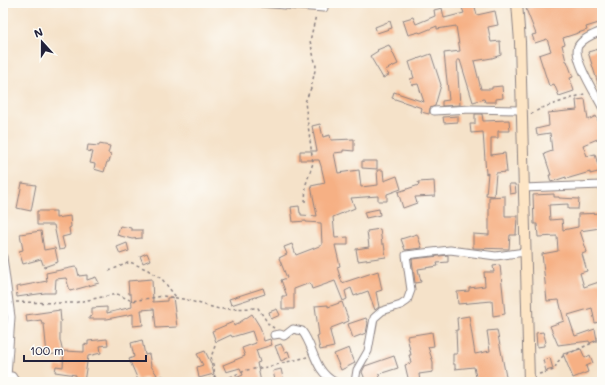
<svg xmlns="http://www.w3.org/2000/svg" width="605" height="385" font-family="Mali,sans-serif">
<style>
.building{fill:#f6b084}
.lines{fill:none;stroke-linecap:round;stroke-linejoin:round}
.street-casing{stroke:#8c8282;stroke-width:9}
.secondary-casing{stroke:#8c8282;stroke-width:12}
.path{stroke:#8c8282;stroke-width:1.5;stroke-dasharray:3 3;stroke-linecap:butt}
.street{stroke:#fff;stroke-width:7}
.secondary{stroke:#fde5c5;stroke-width:10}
</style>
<rect width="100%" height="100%" fill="#fdfcf7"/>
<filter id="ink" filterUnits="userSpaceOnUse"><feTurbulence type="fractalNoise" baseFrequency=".025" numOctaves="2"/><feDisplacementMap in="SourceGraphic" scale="8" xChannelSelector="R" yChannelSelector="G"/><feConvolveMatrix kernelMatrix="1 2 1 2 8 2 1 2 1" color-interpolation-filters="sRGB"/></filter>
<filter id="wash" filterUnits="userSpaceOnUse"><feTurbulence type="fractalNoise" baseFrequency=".012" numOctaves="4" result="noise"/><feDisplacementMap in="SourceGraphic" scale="16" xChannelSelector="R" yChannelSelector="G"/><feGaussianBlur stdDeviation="0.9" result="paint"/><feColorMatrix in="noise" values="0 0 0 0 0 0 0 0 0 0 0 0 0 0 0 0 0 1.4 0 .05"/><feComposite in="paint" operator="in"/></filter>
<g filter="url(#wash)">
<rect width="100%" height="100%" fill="#f5e2c9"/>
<g id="blocks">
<g class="building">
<polygon points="460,3 474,3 477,15 495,11 498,25 488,27 491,42 500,41 501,55 492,58 474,61 481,89 492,89 492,87 502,86 503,98 496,99 496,102 485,102 484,99 473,102 460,60 457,60 460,105 442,106 442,101 449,100 444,53 460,51 456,26 437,29 437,26 420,33 419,32 408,35 403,20 413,17 416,24 435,16 434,10 442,8 444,18 464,13"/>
<polygon points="535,3 599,3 602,11 602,22 586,27 587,30 563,38 565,44 562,45 566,61 567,61 573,77 570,78 574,91 559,96 554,84 549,86 539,55 551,51 547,39 535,43 532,35 536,34 526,9 536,6"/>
<polygon points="390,21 392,28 377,33 375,27"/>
<polygon points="389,45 398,64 385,70 389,75 383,78 370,56 378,51 377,50"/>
<polygon points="602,48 602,93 601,93 588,52"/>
<polygon points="431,54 441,85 435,106 430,108 429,114 421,112 422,108 392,98 394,92 424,102 418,84 412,85 410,79 414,78 409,62"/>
<polygon points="585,99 588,120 596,116 602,130 602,137 583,145 587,156 595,154 598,165 602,164 602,171 590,174 590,172 566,179 566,177 551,182 549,175 551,175 544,154 552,151 550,133 537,135 536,129 549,126 548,113 577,110 576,100"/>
<polygon points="475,114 482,114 483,121 509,120 510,131 498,131 498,138 491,138 491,155 505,153 507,172 496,173 494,196 486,195 488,173 486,174 483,132 471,133 470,124 475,124"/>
<polygon points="458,116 458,122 444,123 443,117"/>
<polygon points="320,124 323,137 330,135 331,140 354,139 354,151 343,150 343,152 334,153 338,173 359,170 361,187 378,185 377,170 383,170 384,181 397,176 401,189 387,194 387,201 378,201 378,196 351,198 355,208 333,217 335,238 348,237 348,245 335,245 340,266 337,267 342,283 378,271 382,290 376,292 379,307 375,310 368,291 354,296 351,288 345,291 347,299 343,301 335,281 312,289 310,283 294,289 294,309 282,309 282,296 287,296 281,280 287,278 279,258 287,254 284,247 292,244 296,255 322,245 321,223 306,222 306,221 293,222 291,207 299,206 300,213 301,213 301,215 317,216 311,186 325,183 321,166 319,160 300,160 300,151 317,151 312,126"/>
<polygon points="99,144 110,146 108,153 111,154 109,162 107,162 104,172 94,169 95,164 90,163 93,152 87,151 88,145 99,146"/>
<polygon points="362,161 377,161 377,169 362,168"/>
<polygon points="434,181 435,196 415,197 417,203 403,208 398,192 419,185 418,182"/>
<polygon points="22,183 36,185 31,211 17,208"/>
<polygon points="509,184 515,184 516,193 510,194"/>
<polygon points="554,194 554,197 559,197 559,198 579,199 578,209 568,209 568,204 549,205 550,220 562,219 563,230 578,227 578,214 602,213 602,222 599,222 600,228 580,231 587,252 582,254 587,271 580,273 584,287 602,281 602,321 595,323 592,308 568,315 575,336 595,329 597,340 590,343 589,341 558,345 550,326 564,321 559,300 547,301 542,254 558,251 557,236 538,237 537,224 534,224 533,195"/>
<polygon points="505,196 505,216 517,216 516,235 510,235 509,249 473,248 473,234 489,235 489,197"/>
<polygon points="379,209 380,215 366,218 364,212"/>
<polygon points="37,211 56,211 56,218 70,216 71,227 69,228 70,235 62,237 65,249 59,250 54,225 37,225"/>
<polygon points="120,226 131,228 131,230 142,230 142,238 132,239 117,235"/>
<polygon points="380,229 382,244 384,244 386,257 358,261 356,249 369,247 367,231"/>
<polygon points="41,231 44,250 55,248 58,262 44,267 41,259 23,264 19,251 23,250 20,234"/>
<polygon points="417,234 422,248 405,250 401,239"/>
<polygon points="127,243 129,251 120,254 117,247"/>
<polygon points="147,253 150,260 143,263 140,256"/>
<polygon points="448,255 448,262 437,263 438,266 418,269 421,282 415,283 412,259"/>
<polygon points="500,265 505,314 493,316 492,301 458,304 457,292 469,291 469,288 485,286 484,272 494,272 493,266"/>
<polygon points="75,267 77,268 79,276 87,275 87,280 96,277 99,283 70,291 66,278 56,279 55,293 45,293 17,297 16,287 47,281 46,273"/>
<polygon points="152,279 153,302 167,301 167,298 173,297 177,327 156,328 154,309 141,310 143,325 133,326 133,314 107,319 89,319 89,317 92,316 92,308 107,307 107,313 132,307 131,294 129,294 128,281"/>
<polygon points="263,288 265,294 231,305 229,299"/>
<polygon points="342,302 349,321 331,328 331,331 330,331 334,347 320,350 317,336 319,335 315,306 328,305 328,307"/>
<polygon points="277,309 280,315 271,319 269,312"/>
<polygon points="60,310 61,322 60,322 60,340 63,353 47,355 44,324 42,324 41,320 27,322 26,315"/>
<polygon points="252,314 260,327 264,341 270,339 272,345 256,350 260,362 257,363 261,382 226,382 243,375 240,368 226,372 223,365 245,356 242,348 256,343 252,331 232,337 231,335 216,342 212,331 233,322 234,326"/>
<polygon points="469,316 475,354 490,351 487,331 497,330 507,382 477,382 474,367 455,369 455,364 453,364 453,354 457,354 456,330 458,330 457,318"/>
<polygon points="366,318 368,323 366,333 353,338 348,324"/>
<polygon points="432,332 434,346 428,347 433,362 433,372 419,374 420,382 409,382 405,365 411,363 409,355 411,355 407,336"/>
<polygon points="543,332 546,342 544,343 544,346 537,347 536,333"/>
<polygon points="107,339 108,345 100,346 101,353 88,356 84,382 75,382 76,375 55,372 56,366 63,367 64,351 84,352 84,344 88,345 88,341"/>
<polygon points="142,340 145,355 149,354 151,366 157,375 149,381 146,377 138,380 129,359 134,357 131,343"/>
<polygon points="281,344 285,352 288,351 290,357 281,361 275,346"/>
<polygon points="349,348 355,363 341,370 334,354"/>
<polygon points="581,349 585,358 590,355 593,363 586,366 588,372 573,378 563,354"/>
<polygon points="205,351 211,363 214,374 199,378 197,367 203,365 197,354"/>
<polygon points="394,356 398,368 379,374 381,382 366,382 362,372 365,366"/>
<polygon points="550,358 553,369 546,371 543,360"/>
<polygon points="281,369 283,378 275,380 273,371"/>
</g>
</g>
</g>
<g filter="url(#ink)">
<use href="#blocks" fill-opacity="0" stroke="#8c8282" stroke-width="1"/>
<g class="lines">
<defs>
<g id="street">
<polyline points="260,3 324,8"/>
<path d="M602,31c-8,3 -19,7 -24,15 -6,12 18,49 24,61"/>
<polyline points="434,111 471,109 521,110"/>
<polyline points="523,188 602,185"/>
<polyline points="3,257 11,317 7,377 12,376 16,382"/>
<path d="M274,335l6,-1 4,2 9,-7 9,2c13,17 11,39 33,51"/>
<polyline points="355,382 357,370 368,351 374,318 382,311 401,305 407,301 411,290 406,255 450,250 496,256 525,252"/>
</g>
<polyline id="secondary" points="517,3 520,42 529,382"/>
</defs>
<use href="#street" class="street-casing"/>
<use href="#secondary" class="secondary-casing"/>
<g class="path">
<polyline points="597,84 602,82"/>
<polyline points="531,114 542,108 587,93"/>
<polyline points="305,202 306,184 313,163 305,102 311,88 316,66 310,41 316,15"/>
<polyline points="109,271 130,262 148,270 162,279 176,297"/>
<polyline points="16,302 58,303 73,303 117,294 132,301 163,296 183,299 219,309 258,308 269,325 274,328"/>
<polyline points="215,346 211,357 214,368 215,382"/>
<polyline points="539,374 554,370 557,363 563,356 599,340 598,336 602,332"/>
<path d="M161,376c13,3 27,2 39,6"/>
<polyline points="202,382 215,377 223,380 247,370 267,367 307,357"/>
<polyline points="315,382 319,378"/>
</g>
<use href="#street" class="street"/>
<use href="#secondary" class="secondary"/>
</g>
</g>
<rect width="605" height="385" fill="none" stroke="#fdfcf7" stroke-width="16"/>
<g transform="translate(42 42) rotate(339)" stroke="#fdfcf7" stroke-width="3" paint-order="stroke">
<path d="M0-3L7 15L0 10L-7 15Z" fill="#22223b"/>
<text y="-6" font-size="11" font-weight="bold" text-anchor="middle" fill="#22223b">N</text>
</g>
<path d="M24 355v6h122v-6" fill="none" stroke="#22223b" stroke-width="2"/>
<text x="30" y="355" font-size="12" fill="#22223b" stroke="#fdfcf7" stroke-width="3" paint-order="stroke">100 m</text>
</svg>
